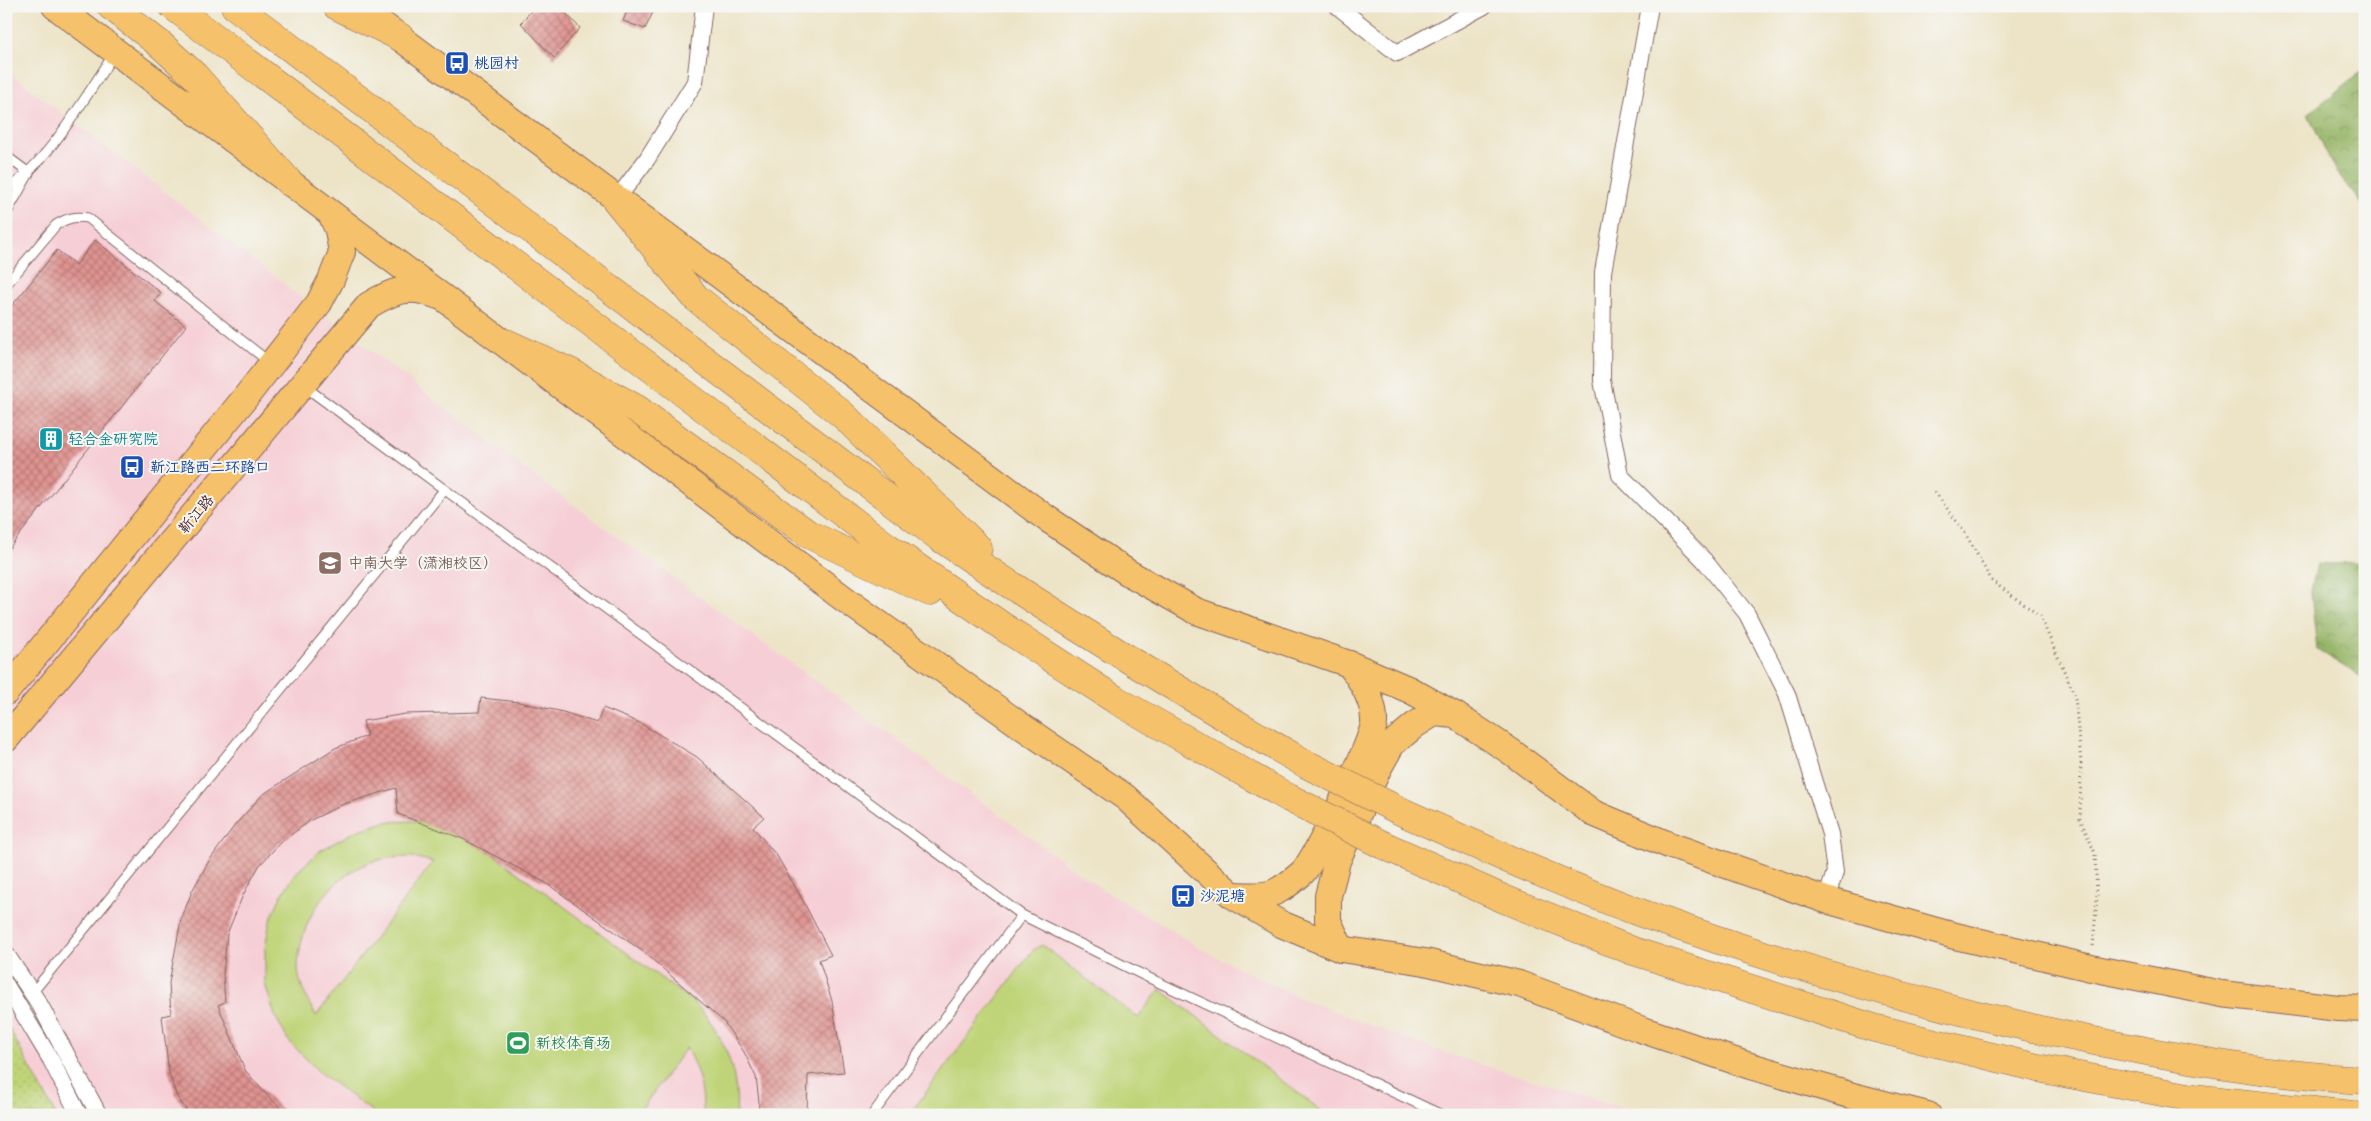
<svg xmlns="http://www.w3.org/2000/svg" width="2371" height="1121" font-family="'Balsamiq Sans','LXGW WenKai TC',sans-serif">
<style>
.built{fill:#f6cfd6}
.grass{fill:url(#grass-dots);stroke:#847a52}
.forest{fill:url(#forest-crowns);stroke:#706a4a}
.pitch{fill:#bfd478;stroke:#847a52;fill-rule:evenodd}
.building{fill:url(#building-cross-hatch)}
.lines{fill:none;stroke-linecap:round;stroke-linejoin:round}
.lane-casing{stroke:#836462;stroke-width:11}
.street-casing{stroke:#836462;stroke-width:18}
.primary-casing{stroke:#836462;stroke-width:28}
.highway-casing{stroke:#836462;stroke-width:29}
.path{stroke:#836462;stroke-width:3;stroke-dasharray:1 4;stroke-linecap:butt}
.lane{stroke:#fff;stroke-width:9}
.street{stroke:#fff;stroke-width:16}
.primary{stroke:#f5c16b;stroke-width:26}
.highway{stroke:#f5c16b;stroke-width:28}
.highway-bridge-casing{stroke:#836462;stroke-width:29;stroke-linecap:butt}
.highway-bridge{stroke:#f5c16b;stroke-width:28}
.labels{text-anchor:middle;stroke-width:4;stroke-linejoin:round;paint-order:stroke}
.transit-label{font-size:15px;fill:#164399;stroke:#f6f6f2;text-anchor:start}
.culture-label{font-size:15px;fill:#0d838f;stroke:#f6f6f2;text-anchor:start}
.street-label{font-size:15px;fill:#4a1f2b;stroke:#f6f6f2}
.education-label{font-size:15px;fill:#785e54;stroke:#f6f6f2;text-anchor:start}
.leisure-label{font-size:15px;fill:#27864d;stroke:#f6f6f2;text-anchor:start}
</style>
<defs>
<pattern id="grass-dots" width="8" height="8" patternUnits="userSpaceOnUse" patternTransform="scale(1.25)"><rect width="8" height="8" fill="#bfd478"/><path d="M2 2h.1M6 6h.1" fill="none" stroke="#a6b668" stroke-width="1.8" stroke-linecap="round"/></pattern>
<pattern id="forest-crowns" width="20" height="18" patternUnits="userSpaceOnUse" patternTransform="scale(1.25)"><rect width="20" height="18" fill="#97b668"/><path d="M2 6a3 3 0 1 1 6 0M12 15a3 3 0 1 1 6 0" fill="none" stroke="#7d9356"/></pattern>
<pattern id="building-cross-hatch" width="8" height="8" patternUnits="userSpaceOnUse" patternTransform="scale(1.25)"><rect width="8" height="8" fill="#df9491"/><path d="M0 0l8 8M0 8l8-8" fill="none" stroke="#b77877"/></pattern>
</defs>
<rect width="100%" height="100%" fill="#f6f6f2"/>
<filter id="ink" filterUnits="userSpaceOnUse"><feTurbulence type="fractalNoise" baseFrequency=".02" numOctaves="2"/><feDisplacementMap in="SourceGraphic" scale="10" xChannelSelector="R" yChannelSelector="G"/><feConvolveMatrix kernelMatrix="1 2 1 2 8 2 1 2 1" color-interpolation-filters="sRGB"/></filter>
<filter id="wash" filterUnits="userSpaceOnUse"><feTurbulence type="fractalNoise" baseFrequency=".0096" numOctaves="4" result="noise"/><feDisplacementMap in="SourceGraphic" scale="20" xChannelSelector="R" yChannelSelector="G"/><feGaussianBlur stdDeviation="1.12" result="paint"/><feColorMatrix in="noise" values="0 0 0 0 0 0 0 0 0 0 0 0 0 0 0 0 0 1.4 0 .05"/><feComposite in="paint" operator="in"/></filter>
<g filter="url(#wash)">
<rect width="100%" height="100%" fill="#ede4c7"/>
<polygon class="built" points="6,70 538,479 1100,888 1213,955 1307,1001 1442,1052 1645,1115 6,1115"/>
<polygon class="grass" points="6,1023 56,1115 6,1115"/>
<g class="forest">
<polygon points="2365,69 2365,208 2336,172 2308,114"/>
<polygon points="2365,553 2365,679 2317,650 2311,592 2317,564 2360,563"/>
</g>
<g class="pitch">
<path d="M411,821l30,5 45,23 206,152c30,27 48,73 44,114h-33c1,-25 -5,-46 -17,-67l-49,67h-260l-57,-42 -32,-33 -13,-24 -10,-32v-36l5,-27 11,-25 15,-23 25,-23 35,-19 29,-9zM413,857l20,5 -117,154c-8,-15 -18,-32 -18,-50 2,-43 25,-80 63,-100 16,-8 35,-9 52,-9z"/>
<polygon points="1042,945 1138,1018 1160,989 1327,1115 909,1115 1033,950"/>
</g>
<g id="blocks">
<g class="building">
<polygon points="535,6 559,6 580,28 554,58 521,23"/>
<polygon points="629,6 656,6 645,29 623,21"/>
<polygon points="95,240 161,293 155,301 186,326 6,552 6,313 57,250 76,265"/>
<polygon points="481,698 519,702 563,712 597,723 603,708 640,723 697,757 764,817 753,827 777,856 801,897 831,955 819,960 832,1001 844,1072 808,1075 807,1115 758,1115 759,1102 756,1077 744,1052 724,1022 645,953 546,883 463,839 398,814 396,788 344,804 311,820 281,842 259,866 243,895 227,934 223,974 225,1002 218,1005 245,1070 265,1093 288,1115 190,1115 176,1095 169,1073 162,1016 171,1014 169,983 181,920 192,891 209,861 235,825 262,795 335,748 367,736 363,721 405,714 479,712"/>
</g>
</g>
</g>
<g filter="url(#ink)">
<use href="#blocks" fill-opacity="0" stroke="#836462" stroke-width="1"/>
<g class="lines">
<defs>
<g id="lane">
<polyline points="6,156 29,173 6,214"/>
<path d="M6,190c43,-28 79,-93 108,-136"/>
<path d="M6,285l50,-60c11,-7 19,-9 32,-7l181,144"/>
<polyline points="304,386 1022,915 1145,976 1442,1115"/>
<polyline points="32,993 444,490"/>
<polyline points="872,1115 1022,915"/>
</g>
<g id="street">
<polyline points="1337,6 1397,53 1484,6"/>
<polyline points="1650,6 1603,272 1602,380 1620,475 1704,560 1747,614 1787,694 1830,834 1835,872 1826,900"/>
<polyline points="616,200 647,159 695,82 704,6"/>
<polyline points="6,954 40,1005 99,1115"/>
<polyline points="6,985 51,1060 79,1115"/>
</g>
<g id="primary">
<polyline points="55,6 843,598 1020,725 1125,797 1232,895 1281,924 1341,949 1425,962 1519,984 1640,1029 1747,1065 1853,1096 1928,1115"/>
<polyline points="383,25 1046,518 1127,572 1196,611 1349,664 1410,690 1455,715 1510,751 1593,813 1669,845 1826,900 1951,935 2091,968 2222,994 2338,1008 2365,1009"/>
<polyline points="6,692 245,398 319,303 331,280 342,252 338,230 331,214"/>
<path d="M6,739l363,-434c25,-15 41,-21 69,-9"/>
<path d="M1232,895c13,0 33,3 45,-4 8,-4 18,-12 25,-18 15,-15 70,-130 72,-150 1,-21 -13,-44 -25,-59"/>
<polyline points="1341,949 1328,921 1328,896 1337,861 1378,769 1392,744 1415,725 1434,713 1455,715"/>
</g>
<g id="highway">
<polyline points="111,6 161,45 195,76 289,182"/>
<polyline points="173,6 886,546 1005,628 1116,700 1289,798"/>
<path d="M235,6l704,531c120,82 241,155 367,227"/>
<polyline points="337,6 400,37"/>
<polyline points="616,200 696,298 843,415 978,548"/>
<polyline points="506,343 570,372 637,409 808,534 930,592"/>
<path d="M1398,810c80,36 160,72 243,103 149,54 302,98 458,129 87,17 177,34 266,38"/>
<polyline points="1383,845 1504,899 1633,951 1874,1028 2038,1068 2193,1098 2353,1115"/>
</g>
</defs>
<use href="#lane" class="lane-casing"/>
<use href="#street" class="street-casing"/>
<use href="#primary" class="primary-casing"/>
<use href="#highway" class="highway-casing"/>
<polyline class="path" points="1935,492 1965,533 1992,581 2040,616 2075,696 2081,763 2080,819 2095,853 2097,896 2093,947"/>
<use href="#lane" class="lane"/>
<use href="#street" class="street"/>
<use href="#primary" class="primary"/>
<use href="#highway" class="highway"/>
<defs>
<g id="highway-bridge">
<polyline points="1306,764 1398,810"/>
<polyline points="1289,798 1383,845"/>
</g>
</defs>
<use href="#highway-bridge" class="highway-bridge-casing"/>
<use href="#highway-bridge" class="highway-bridge"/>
</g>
</g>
<defs>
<symbol id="bus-square" viewBox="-11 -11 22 22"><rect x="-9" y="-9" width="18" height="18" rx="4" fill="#1a4fb4" stroke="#f6f6f2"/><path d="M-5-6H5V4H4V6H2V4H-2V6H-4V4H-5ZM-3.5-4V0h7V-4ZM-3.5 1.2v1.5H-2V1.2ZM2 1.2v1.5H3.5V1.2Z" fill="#fff"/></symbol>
<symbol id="building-square" viewBox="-11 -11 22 22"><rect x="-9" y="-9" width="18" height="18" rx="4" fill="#0f9aa8" stroke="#f6f6f2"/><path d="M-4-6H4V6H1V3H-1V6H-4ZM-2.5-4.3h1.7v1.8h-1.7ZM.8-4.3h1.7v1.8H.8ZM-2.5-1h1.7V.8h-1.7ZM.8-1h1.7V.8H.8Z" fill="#fff"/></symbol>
<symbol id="university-square" viewBox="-11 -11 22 22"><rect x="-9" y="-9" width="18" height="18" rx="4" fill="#8d6e63" stroke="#f6f6f2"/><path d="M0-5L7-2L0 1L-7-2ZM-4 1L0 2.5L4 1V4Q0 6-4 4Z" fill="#fff"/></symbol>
<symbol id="stadium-square" viewBox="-11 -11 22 22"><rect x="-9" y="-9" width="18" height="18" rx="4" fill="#2e9e5b" stroke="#f6f6f2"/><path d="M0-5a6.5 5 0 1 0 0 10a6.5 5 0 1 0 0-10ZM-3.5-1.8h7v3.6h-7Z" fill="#fff"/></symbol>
</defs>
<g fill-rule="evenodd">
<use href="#bus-square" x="443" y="49" width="28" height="28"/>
<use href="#building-square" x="37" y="425" width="28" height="28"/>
<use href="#bus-square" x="118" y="453" width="28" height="28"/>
<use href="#university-square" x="316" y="549" width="28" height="28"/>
<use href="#bus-square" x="1169" y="882" width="28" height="28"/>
<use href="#stadium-square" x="504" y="1029" width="28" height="28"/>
</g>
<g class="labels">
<g class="transit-label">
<text x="474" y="68">桃园村</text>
<text x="150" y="472">靳江路西二环路口</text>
<text x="1200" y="901">沙泥塘</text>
</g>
<g class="culture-label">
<text x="68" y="444">轻合金研究院</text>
</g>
<g class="street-label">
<text transform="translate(196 514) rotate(-50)" y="5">靳江路</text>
</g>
<g class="education-label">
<text x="348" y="568">中南大学（潇湘校区）</text>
</g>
<g class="leisure-label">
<text x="536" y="1048">新校体育场</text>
</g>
</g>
<rect width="2371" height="1121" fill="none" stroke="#f6f6f2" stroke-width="25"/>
</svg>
